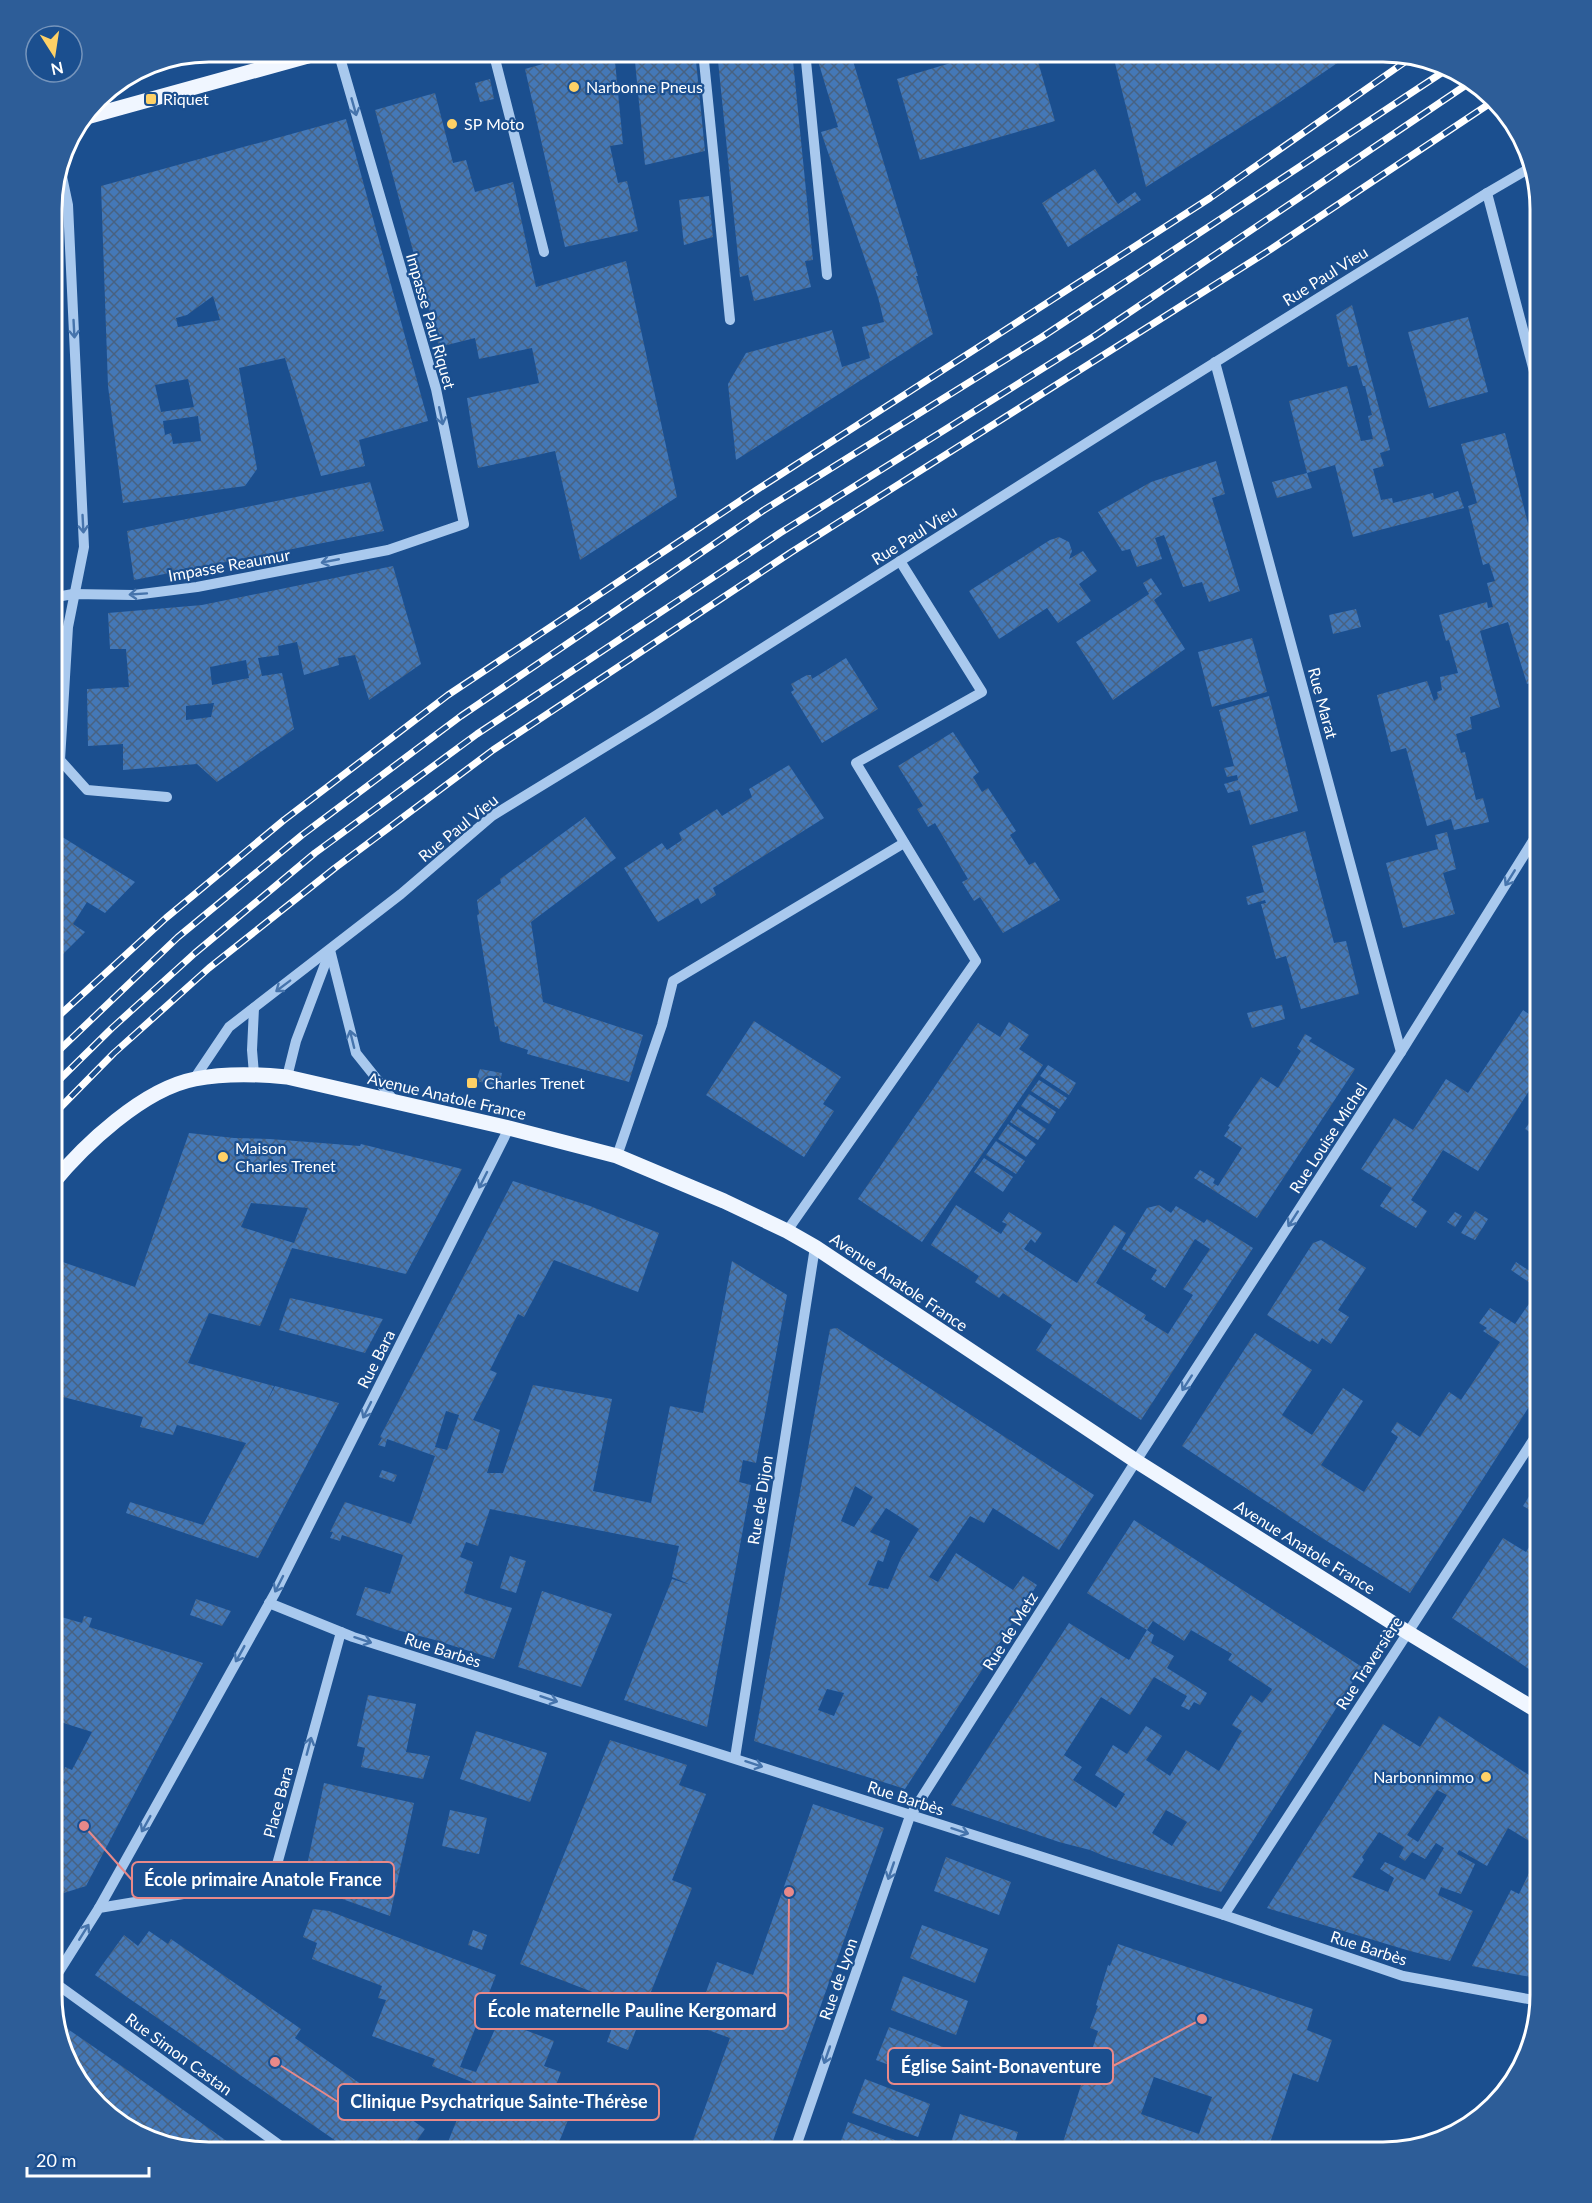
<svg xmlns="http://www.w3.org/2000/svg" width="1592" height="2203" font-family="Lato,sans-serif">
<style>
.building{fill:url(#building-cross-hatch);fill-rule:evenodd}
.lines{fill:none;stroke-linecap:round;stroke-linejoin:round}
.minor{stroke:#a9c9ee;stroke-width:10}
.major{stroke:#f0f6ff;stroke-width:15}
.rail-casing{stroke:#fff;stroke-width:7}
.rail{stroke:#1b4f8f;stroke-width:4.5;stroke-dasharray:14;stroke-linecap:butt}
.oneway{stroke:#4674ac}
.poi-dot{fill:#ffd166;stroke:#1b4f8f;stroke-width:2}
.labels{text-anchor:middle;stroke-width:4.5;stroke-linejoin:round;paint-order:stroke}
.poi-label{font-size:16px;fill:#fff;stroke:#1b4f8f;text-anchor:start}
.street-label{font-size:16px;fill:#fff;stroke:#1b4f8f}
.rim{fill:none;stroke:#fff;stroke-width:3}
.leader{fill:none;stroke:#e88989;stroke-width:2}
.callout-dot{fill:#e88989;stroke:#1b4f8f;stroke-width:2}
.callout{fill:#1b4f8f;stroke:#e88989;stroke-width:2}
.callout-label{font-size:18px;text-anchor:middle;font-weight:bold;fill:#fff}
</style>
<defs>
<pattern id="building-cross-hatch" width="8" height="8" patternUnits="userSpaceOnUse" patternTransform="scale(1.5)"><rect width="8" height="8" fill="#4478b7"/><path d="M0 0l8 8M0 8l8-8" fill="none" stroke="#486282"/></pattern>
</defs>
<rect width="100%" height="100%" fill="#1b4f8f"/>
<g class="building">
<polygon points="589,51 614,51 623,144 610,146 618,183 627,181 638,231 565,247 525,69"/>
<polygon points="634,51 695,51 705,151 645,165"/>
<polygon points="717,51 792,51 813,260 805,261 811,287 754,301 748,275 740,277"/>
<polygon points="815,51 850,51 918,276 916,276 933,334 736,460 728,384 746,353 832,330 842,367 870,358 862,327 884,322 878,297 821,132 838,127"/>
<polygon points="991,51 1035,51 1055,121 920,160 897,79"/>
<polygon points="1112,51 1355,51 1277,104 1146,187"/>
<polygon points="490,79 494,99 480,102 475,83"/>
<polygon points="435,93 453,163 466,160 475,192 513,182 536,287 626,261 677,497 580,560 555,451 478,468 467,398 539,383 532,348 479,359 475,338 439,347 375,110"/>
<path d="M346,119l82,302 -69,19 6,26 -44,10 -36,-118 -46,10 18,101 -12,17 -122,17 -15,-117 -7,-200zM213,296l7,24 -42,7 -2,-9 11,-3zM188,379l6,28 -33,5 -6,-27zM198,416l3,25 -28,3 -2,-11 -6,2 -2,-14z"/>
<polygon points="1095,169 1118,204 1135,192 1141,200 1068,247 1042,203"/>
<polygon points="709,196 713,237 684,245 679,200"/>
<polygon points="1352,305 1390,450 1380,453 1384,466 1373,469 1381,500 1392,498 1393,503 1433,493 1434,499 1458,491 1464,508 1353,537 1335,465 1307,473 1312,488 1277,498 1272,482 1307,473 1289,401 1347,386 1361,441 1373,439 1368,416 1372,415 1365,386 1363,386 1357,365 1348,367 1336,315"/>
<polygon points="1468,317 1488,392 1429,408 1408,332"/>
<polygon points="1505,433 1541,575 1541,680 1527,684 1508,622 1480,631 1500,707 1470,717 1472,729 1456,734 1461,753 1465,752 1476,800 1483,798 1489,822 1454,830 1451,819 1427,826 1406,748 1391,752 1377,695 1427,681 1434,701 1438,698 1437,692 1442,690 1440,677 1458,673 1449,640 1446,641 1439,615 1487,602 1488,608 1493,607 1487,583 1495,581 1489,563 1483,565 1468,506 1477,503 1461,444"/>
<polygon points="1216,461 1225,494 1212,498 1240,591 1209,602 1202,582 1183,587 1164,535 1155,538 1162,559 1137,567 1130,549 1122,551 1098,512 1151,482"/>
<polygon points="370,482 384,531 134,580 127,531"/>
<polygon points="51,485 54,485 59,547 51,555"/>
<polygon points="1059,537 1069,542 1072,551 1069,559 1083,551 1097,571 1079,584 1091,601 1058,623 1047,608 999,639 969,591 1050,540"/>
<path d="M393,566l28,98 -52,36 -14,-45 -17,3 1,7 -35,10 -7,-33 -19,4 1,9 -21,3 4,18 20,-3 12,56 -77,53 -20,-18 -74,6v-26l-35,2 -1,-57 42,-2 -3,-38h-16l-2,-36 94,-8zM246,660l3,18 -37,7 -2,-18zM214,703l-3,14 -25,3v-14z"/>
<polygon points="1151,578 1162,594 1154,600 1185,649 1113,700 1076,642 1149,594 1143,583"/>
<polygon points="1356,609 1361,627 1333,634 1329,615"/>
<polygon points="1252,638 1267,692 1212,707 1198,652"/>
<polygon points="846,658 878,709 822,743 791,692 794,690 791,684 807,675 811,675 812,679"/>
<polygon points="1269,696 1298,811 1250,825 1240,790 1228,793 1224,784 1238,780 1237,775 1227,777 1224,768 1234,766 1219,710"/>
<polygon points="953,732 979,772 973,777 982,792 988,788 1016,831 1010,835 1029,865 1035,862 1060,900 1003,933 980,897 974,901 962,882 968,879 935,823 928,827 917,809 923,806 898,766"/>
<polygon points="789,765 824,818 713,888 716,895 701,904 698,898 658,922 624,868 662,843 667,850 682,840 679,833 717,809 722,816 752,797 749,789"/>
<polygon points="585,817 616,858 531,922 543,1002 643,1035 629,1082 527,1054 528,1050 500,1041 498,1026 495,1027 477,915 479,914 477,900 501,883 500,879"/>
<polygon points="51,830 135,882 105,913 87,902 73,924 85,932 51,966"/>
<polygon points="1305,831 1334,943 1346,941 1359,994 1301,1009 1286,956 1276,959 1261,904 1266,903 1265,900 1248,905 1246,897 1264,892 1252,846"/>
<polygon points="1447,832 1456,869 1443,873 1455,914 1403,928 1386,863 1438,849 1435,835"/>
<polygon points="1282,1005 1285,1019 1252,1028 1247,1013"/>
<polygon points="1541,1009 1541,1072 1478,1171 1443,1150 1411,1200 1427,1211 1416,1228 1380,1206 1392,1188 1361,1169 1394,1118 1413,1130 1446,1079 1468,1093 1523,1010 1535,1018"/>
<polygon points="754,1021 841,1077 823,1104 834,1111 804,1157 706,1095"/>
<polygon points="1009,1022 1029,1035 1019,1049 1043,1065 922,1242 858,1199 978,1023 1000,1037"/>
<polygon points="1305,1034 1312,1038 1309,1041 1355,1069 1257,1218 1194,1178 1200,1170 1215,1179 1213,1183 1218,1186 1242,1148 1224,1136 1230,1127 1228,1126 1261,1077 1278,1088 1301,1051 1297,1048"/>
<polygon points="1048,1065 1076,1083 1069,1095 1040,1076"/>
<polygon points="480,1069 502,1073 499,1086 476,1081"/>
<polygon points="1039,1080 1067,1098 1059,1109 1031,1091"/>
<polygon points="1029,1094 1056,1112 1049,1124 1021,1106"/>
<polygon points="1541,1105 1541,1140 1525,1129"/>
<polygon points="1018,1109 1046,1129 1038,1140 1010,1122"/>
<polygon points="1008,1124 1036,1144 1026,1157 998,1139"/>
<path d="M189,1133l45,5 36,1 90,7 1,-2 101,25 -56,105 -114,-26 -32,78 -51,-13 -21,50 86,23 -9,19 10,-19 64,17 -81,155 -132,-45 4,-11 73,23 43,-82 -69,-18 -4,10 -33,-8 3,-10 -92,-23v-136l84,29zM251,1203l57,5 -14,35 -53,-16z"/>
<polygon points="996,1141 1025,1161 1016,1174 986,1155"/>
<polygon points="984,1158 1013,1177 1003,1192 974,1172"/>
<path d="M513,1181l77,25 69,27 -21,59 -84,-32 -30,57 -6,-3 -28,56 7,3 -24,47 27,10 -13,43h16l30,-88 79,14 -19,92 58,12 19,-97 33,7 29,-152 55,34 -31,168 -13,-3 -4,22 12,3 -44,242 -83,-27 48,-121 19,6 -19,-8 7,-31 -189,-37 -12,37 -12,-4 -6,15 13,5 -9,31 48,15 -18,51 -59,-19 -38,-10 -41,-15 9,-28 25,7 13,-39 -61,-20 -2,6 -10,-3 3,-6h-3l15,-30 66,22 24,-68 -48,-17 -2,8 -7,-2 4,-7 -2,-1zM446,1411l13,4 -12,35 -12,-3z"/>
<polygon points="956,1205 1001,1234 1007,1224 1002,1222 1009,1212 1042,1233 1035,1243 1031,1239 1024,1249 1077,1283 1114,1225 1126,1233 1096,1283 1146,1315 1144,1319 1168,1334 1193,1295 1183,1289 1210,1249 1195,1239 1165,1288 1151,1279 1157,1270 1122,1249 1147,1208 1159,1205 1171,1213 1176,1206 1204,1223 1207,1219 1253,1248 1141,1420 1036,1350 1052,1325 1003,1293 999,1298 975,1282 979,1276 931,1245"/>
<polygon points="1475,1211 1488,1219 1475,1240 1461,1233"/>
<polygon points="1455,1212 1462,1216 1455,1227 1447,1222"/>
<polygon points="1321,1240 1366,1268 1338,1310 1349,1317 1331,1344 1322,1338 1318,1344 1312,1340 1310,1342 1267,1315 1313,1243"/>
<polygon points="1516,1262 1537,1276 1541,1269 1541,1388 1410,1593 1322,1538 1182,1446 1255,1333 1312,1370 1282,1415 1312,1435 1343,1388 1363,1401 1321,1465 1364,1492 1398,1437 1391,1432 1397,1422 1420,1437 1449,1392 1461,1400 1500,1342 1483,1331 1487,1328 1479,1323 1490,1308 1515,1324 1539,1289 1511,1270"/>
<polygon points="290,1298 383,1319 365,1353 279,1330"/>
<path d="M837,1328l257,167 -35,55 -66,-42 -9,15 -14,-7 -41,61 9,5 18,-29 57,37 10,-14 14,9 -132,204 -151,-48 76,-412zM855,1486l18,11 -19,30 -13,-6zM886,1508l33,21 -18,29 -13,31 -20,-4 10,-25 5,2 7,-21 -20,-9zM827,1689l17,4 -10,23 -16,-6z"/>
<polygon points="382,1470 397,1475 394,1482 379,1477"/>
<polygon points="1541,1477 1541,1517 1523,1506"/>
<path d="M1134,1520l228,147 -141,225 -112,-34 -19,-8 -31,-8 -108,-37 118,-182 60,37 18,-30 7,5 -3,8 23,13 -7,12 40,25 -7,12 -6,-3 -5,8 -8,-4 6,-10 -33,-19 -24,38 -29,-18 -37,58 18,12 -9,13 43,28 9,-14 -30,-19 18,-30 14,9 19,-28 16,10 -16,24 24,16 16,-26 33,21 23,-40 -10,-6 19,-30 11,8 9,-12 1,-2 -44,-29 4,-6 -41,-24 -7,11 -31,-20 -6,9 -60,-37zM1166,1810l21,12 -15,24 -20,-13z"/>
<polygon points="1541,1528 1541,1580 1530,1597 1541,1603 1541,1677 1452,1618 1503,1538 1526,1552"/>
<polygon points="510,1556 526,1561 516,1593 500,1588"/>
<polygon points="542,1591 612,1614 581,1687 518,1667"/>
<polygon points="196,1599 231,1611 222,1626 190,1615"/>
<polygon points="51,1614 82,1623 84,1616 92,1618 89,1627 203,1663 86,1886 51,1897 51,1809 65,1782 60,1779 65,1767 72,1770 92,1732 51,1719 51,1676 62,1641 51,1638"/>
<polygon points="368,1695 416,1704 406,1752 430,1756 423,1779 361,1767 365,1748 357,1746"/>
<path d="M1439,1716l102,67v125l-2,3 2,1v67l-69,-13 39,-76 8,4 22,-46 -33,-20 -21,38 -28,-16 -2,4 18,10 -14,30 -20,-7 -3,8 35,16 -23,50 -40,-10 -143,-43 116,-184 37,23zM1437,1790l10,5 -29,47 -11,-7zM1379,1832l25,15 -5,10 6,4 7,-9 13,7 11,-16 8,5 -19,32 -40,-18 -5,7 14,9 -6,14 -36,-15 12,-17 -2,-3z"/>
<polygon points="476,1731 547,1753 530,1802 460,1779"/>
<polygon points="610,1740 687,1765 679,1785 706,1794 672,1880 692,1888 628,2050 607,2042 621,2003 520,1964"/>
<polygon points="324,1783 414,1803 390,1916 303,1885"/>
<polygon points="813,1804 884,1828 822,2002 769,2152 689,2152 730,2038 694,2025 717,1962 753,1975"/>
<polygon points="450,1810 487,1818 479,1854 442,1846"/>
<polygon points="946,1857 1011,1882 999,1915 934,1891"/>
<polygon points="313,1909 329,1911 496,1975 460,2067 476,2072 499,2020 554,2041 544,2066 561,2072 550,2101 572,2110 555,2152 444,2152 472,2082 432,2066 435,2059 372,2036 386,2000 378,1998 382,1986 312,1959 317,1943 303,1937"/>
<polygon points="922,1925 988,1949 975,1983 910,1958"/>
<polygon points="473,1930 487,1935 482,1950 468,1945"/>
<polygon points="149,1931 168,1944 171,1939 301,2029 295,2038 425,2129 411,2149 415,2152 352,2152 95,1975 124,1935 138,1946"/>
<path d="M1118,1944l195,65 -6,21 25,10 -14,42 -25,-9 -26,79h-207l38,-121 -8,-3 8,-22 -2,-1 12,-40 2,1zM1154,2077l58,20 -13,37 -58,-20z"/>
<polygon points="903,1976 968,2001 956,2035 891,2010"/>
<polygon points="59,2023 123,2067 242,2152 198,2152 129,2131 72,2074"/>
<polygon points="889,2027 954,2051 942,2085 876,2060"/>
<polygon points="865,2079 930,2104 918,2137 852,2113"/>
<polygon points="960,2114 1018,2132 1012,2152 967,2152 950,2146"/>
<polygon points="848,2122 913,2147 911,2152 837,2152"/>
</g>
<g class="lines">
<g class="minor">
<polyline points="493,51 544,252"/>
<polyline points="703,51 730,320"/>
<polyline points="803,51 806,61 827,275"/>
<polyline points="60,167 68,205 84,547 68,627 60,760"/>
<polyline points="1487,193 1541,398"/>
<polyline points="1215,362 1401,1052"/>
<polyline points="51,598 73,594 134,595 197,587 388,550 464,524 436,389 338,51"/>
<polyline points="51,756 60,760 87,790 167,797"/>
<polyline points="330,950 356,1053 396,1103"/>
<polyline points="254,1074 252,1050 254,1008"/>
<polyline points="287,1077 296,1041 330,951"/>
<polyline points="194,1079 229,1027 401,894 492,816 652,718 1150,403 1487,193 1530,168"/>
<polyline points="617,1156 662,1025 673,981 904,843"/>
<polyline points="787,1231 976,961 856,763 982,692 900,561"/>
<polyline points="269,1603 353,1637 1224,1915 1403,1976 1539,2001"/>
<polyline points="735,1758 815,1247"/>
<polyline points="99,1908 275,1593 509,1128"/>
<polyline points="1224,1915 1541,1428"/>
<polyline points="51,1980 289,2152"/>
<polyline points="53,1981 99,1908 273,1879 341,1632"/>
<polyline points="794,2152 910,1816 1136,1461 1401,1052 1541,828"/>
</g>
<g class="major">
<polyline points="83,118 326,51"/>
<path d="M51,1185c33,-40 92,-96 144,-106 30,-6 62,-5 92,-2l222,51 108,28 107,45 63,30 28,16 321,214 271,171 134,81"/>
</g>
<defs>
<g id="rail">
<polyline points="51,1023 166,918 284,820 448,695 755,491 1210,198 1412,57"/>
<polyline points="51,1058 178,937 302,835 461,716 764,510 1042,337 1449,68"/>
<polyline points="51,1088 112,1028 195,953 315,853 477,734 780,533 1096,335 1472,81"/>
<polyline points="51,1117 114,1053 209,968 335,868 493,750 790,553 1265,253 1492,102"/>
</g>
</defs>
<use href="#rail" class="rail-casing"/>
<use href="#rail" class="rail"/>
</g>
<defs><path id="oneway-shaft" d="M-6 0H5M1.5-3L5.5 0L1.5 3" fill="none" stroke-width="1.6" stroke-linecap="round" stroke-linejoin="round" transform="scale(1.5)"/></defs>
<g class="oneway">
<use href="#oneway-shaft" transform="translate(354 107) rotate(74)"/>
<use href="#oneway-shaft" transform="translate(74 329) rotate(87)"/>
<use href="#oneway-shaft" transform="translate(441 416) rotate(78)"/>
<use href="#oneway-shaft" transform="translate(83 524) rotate(87)"/>
<use href="#oneway-shaft" transform="translate(330 561) rotate(169)"/>
<use href="#oneway-shaft" transform="translate(138 594) rotate(176)"/>
<use href="#oneway-shaft" transform="translate(1510 878) rotate(122)"/>
<use href="#oneway-shaft" transform="translate(283 986) rotate(143)"/>
<use href="#oneway-shaft" transform="translate(352 1039) rotate(-104)"/>
<use href="#oneway-shaft" transform="translate(483 1180) rotate(117)"/>
<use href="#oneway-shaft" transform="translate(1293 1219) rotate(123)"/>
<use href="#oneway-shaft" transform="translate(1187 1383) rotate(123)"/>
<use href="#oneway-shaft" transform="translate(367 1410) rotate(117)"/>
<use href="#oneway-shaft" transform="translate(279 1584) rotate(117)"/>
<use href="#oneway-shaft" transform="translate(363 1640) rotate(18)"/>
<use href="#oneway-shaft" transform="translate(240 1654) rotate(119)"/>
<use href="#oneway-shaft" transform="translate(549 1699) rotate(18)"/>
<use href="#oneway-shaft" transform="translate(309 1746) rotate(-75)"/>
<use href="#oneway-shaft" transform="translate(754 1764) rotate(18)"/>
<use href="#oneway-shaft" transform="translate(146 1824) rotate(119)"/>
<use href="#oneway-shaft" transform="translate(960 1831) rotate(18)"/>
<use href="#oneway-shaft" transform="translate(891 1871) rotate(109)"/>
<use href="#oneway-shaft" transform="translate(84 1932) rotate(-58)"/>
<use href="#oneway-shaft" transform="translate(827 2055) rotate(109)"/>
</g>
<g class="poi-dot">
<circle cx="574" cy="87" r="6"/>
<rect x="145" y="93" width="12" height="12" rx="3"/>
<circle cx="452" cy="124" r="6"/>
<rect x="466" y="1077" width="12" height="12" rx="3"/>
<circle cx="223" cy="1157" r="6"/>
<circle cx="1486" cy="1777" r="6"/>
</g>
<g class="labels">
<g class="poi-label">
<text x="586" y="93">Narbonne Pneus</text>
<text x="163" y="105">Riquet</text>
<text x="464" y="130">SP Moto</text>
<text x="484" y="1089">Charles Trenet</text>
<text x="235" y="1154">Maison<tspan x="235" dy="18">Charles Trenet</tspan></text>
<text x="1474" y="1783" text-anchor="end">Narbonnimmo</text>
</g>
<g class="street-label">
<text transform="translate(1325 276) rotate(-32)" y="6">Rue Paul Vieu</text>
<text transform="translate(431 321) rotate(74)" y="6">Impasse Paul Riquet</text>
<text transform="translate(914 535) rotate(-32)" y="6">Rue Paul Vieu</text>
<text transform="translate(229 565) rotate(-10)" y="6">Impasse Reaumur</text>
<text transform="translate(1323 703) rotate(75)" y="6">Rue Marat</text>
<text transform="translate(458 828) rotate(-39)" y="6">Rue Paul Vieu</text>
<text transform="translate(447 1096) rotate(13)" y="6">Avenue Anatole France</text>
<text transform="translate(1328 1138) rotate(-57)" y="6">Rue Louise Michel</text>
<text transform="translate(899 1282) rotate(34)" y="6">Avenue Anatole France</text>
<text transform="translate(376 1359) rotate(-63)" y="6">Rue Bara</text>
<text transform="translate(760 1500) rotate(-81)" y="6">Rue de Dijon</text>
<text transform="translate(1305 1547) rotate(32)" y="6">Avenue Anatole France</text>
<text transform="translate(1010 1631) rotate(-58)" y="6">Rue de Metz</text>
<text transform="translate(443 1650) rotate(18)" y="6">Rue Barbès</text>
<text transform="translate(1369 1663) rotate(-57)" y="6">Rue Traversière</text>
<text transform="translate(906 1798) rotate(18)" y="6">Rue Barbès</text>
<text transform="translate(278 1802) rotate(-75)" y="6">Place Bara</text>
<text transform="translate(1369 1948) rotate(18)" y="6">Rue Barbès</text>
<text transform="translate(838 1979) rotate(-71)" y="6">Rue de Lyon</text>
<text transform="translate(179 2054) rotate(36)" y="6">Rue Simon Castan</text>
</g>
</g>
<path d="M0 0H1592V2203H0ZM209 62H1383A147 147 0 0 1 1530 209V1995A147 147 0 0 1 1383 2142H209A147 147 0 0 1 62 1995V209A147 147 0 0 1 209 62Z" fill="#2d5d98" fill-rule="evenodd"/>
<path class="rim" d="M209 62H1383A147 147 0 0 1 1530 209V1995A147 147 0 0 1 1383 2142H209A147 147 0 0 1 62 1995V209A147 147 0 0 1 209 62Z"/>
<path class="leader" d="M84 1826L132 1880M789 1892L788 2011M1202 2019L1113 2066M275 2062L338 2102"/>
<g class="callout-dot">
<circle cx="84" cy="1826" r="6"/>
<circle cx="789" cy="1892" r="6"/>
<circle cx="1202" cy="2019" r="6"/>
<circle cx="275" cy="2062" r="6"/>
</g>
<g class="callout">
<rect x="132" y="1862" width="262" height="36" rx="6"/>
<rect x="475" y="1993" width="313" height="36" rx="6"/>
<rect x="888" y="2048" width="225" height="36" rx="6"/>
<rect x="338" y="2084" width="321" height="36" rx="6"/>
</g>
<g class="callout-label">
<text x="263" y="1886">École primaire Anatole France</text>
<text x="632" y="2017">École maternelle Pauline Kergomard</text>
<text x="1001" y="2073">Église Saint-Bonaventure</text>
<text x="499" y="2108">Clinique Psychatrique Sainte-Thérèse</text>
</g>
<g transform="translate(54 54) rotate(168)"><circle r="28" fill="#1b4f8f" stroke="#7695bc" stroke-width="1.5"/>
<path d="M0-4.5L10 22L0 15L-10 22Z" fill="#ffd166"/>
<text y="-9" font-size="16" font-weight="bold" text-anchor="middle" fill="#ffffff">N</text>
</g>
<path d="M27 2167v9h122v-9" fill="none" stroke="#ffffff" stroke-width="3"/>
<text x="36" y="2167" font-size="18" fill="#ffffff" stroke="#1b4f8f" stroke-width="4.5" paint-order="stroke">20 m</text>
</svg>
